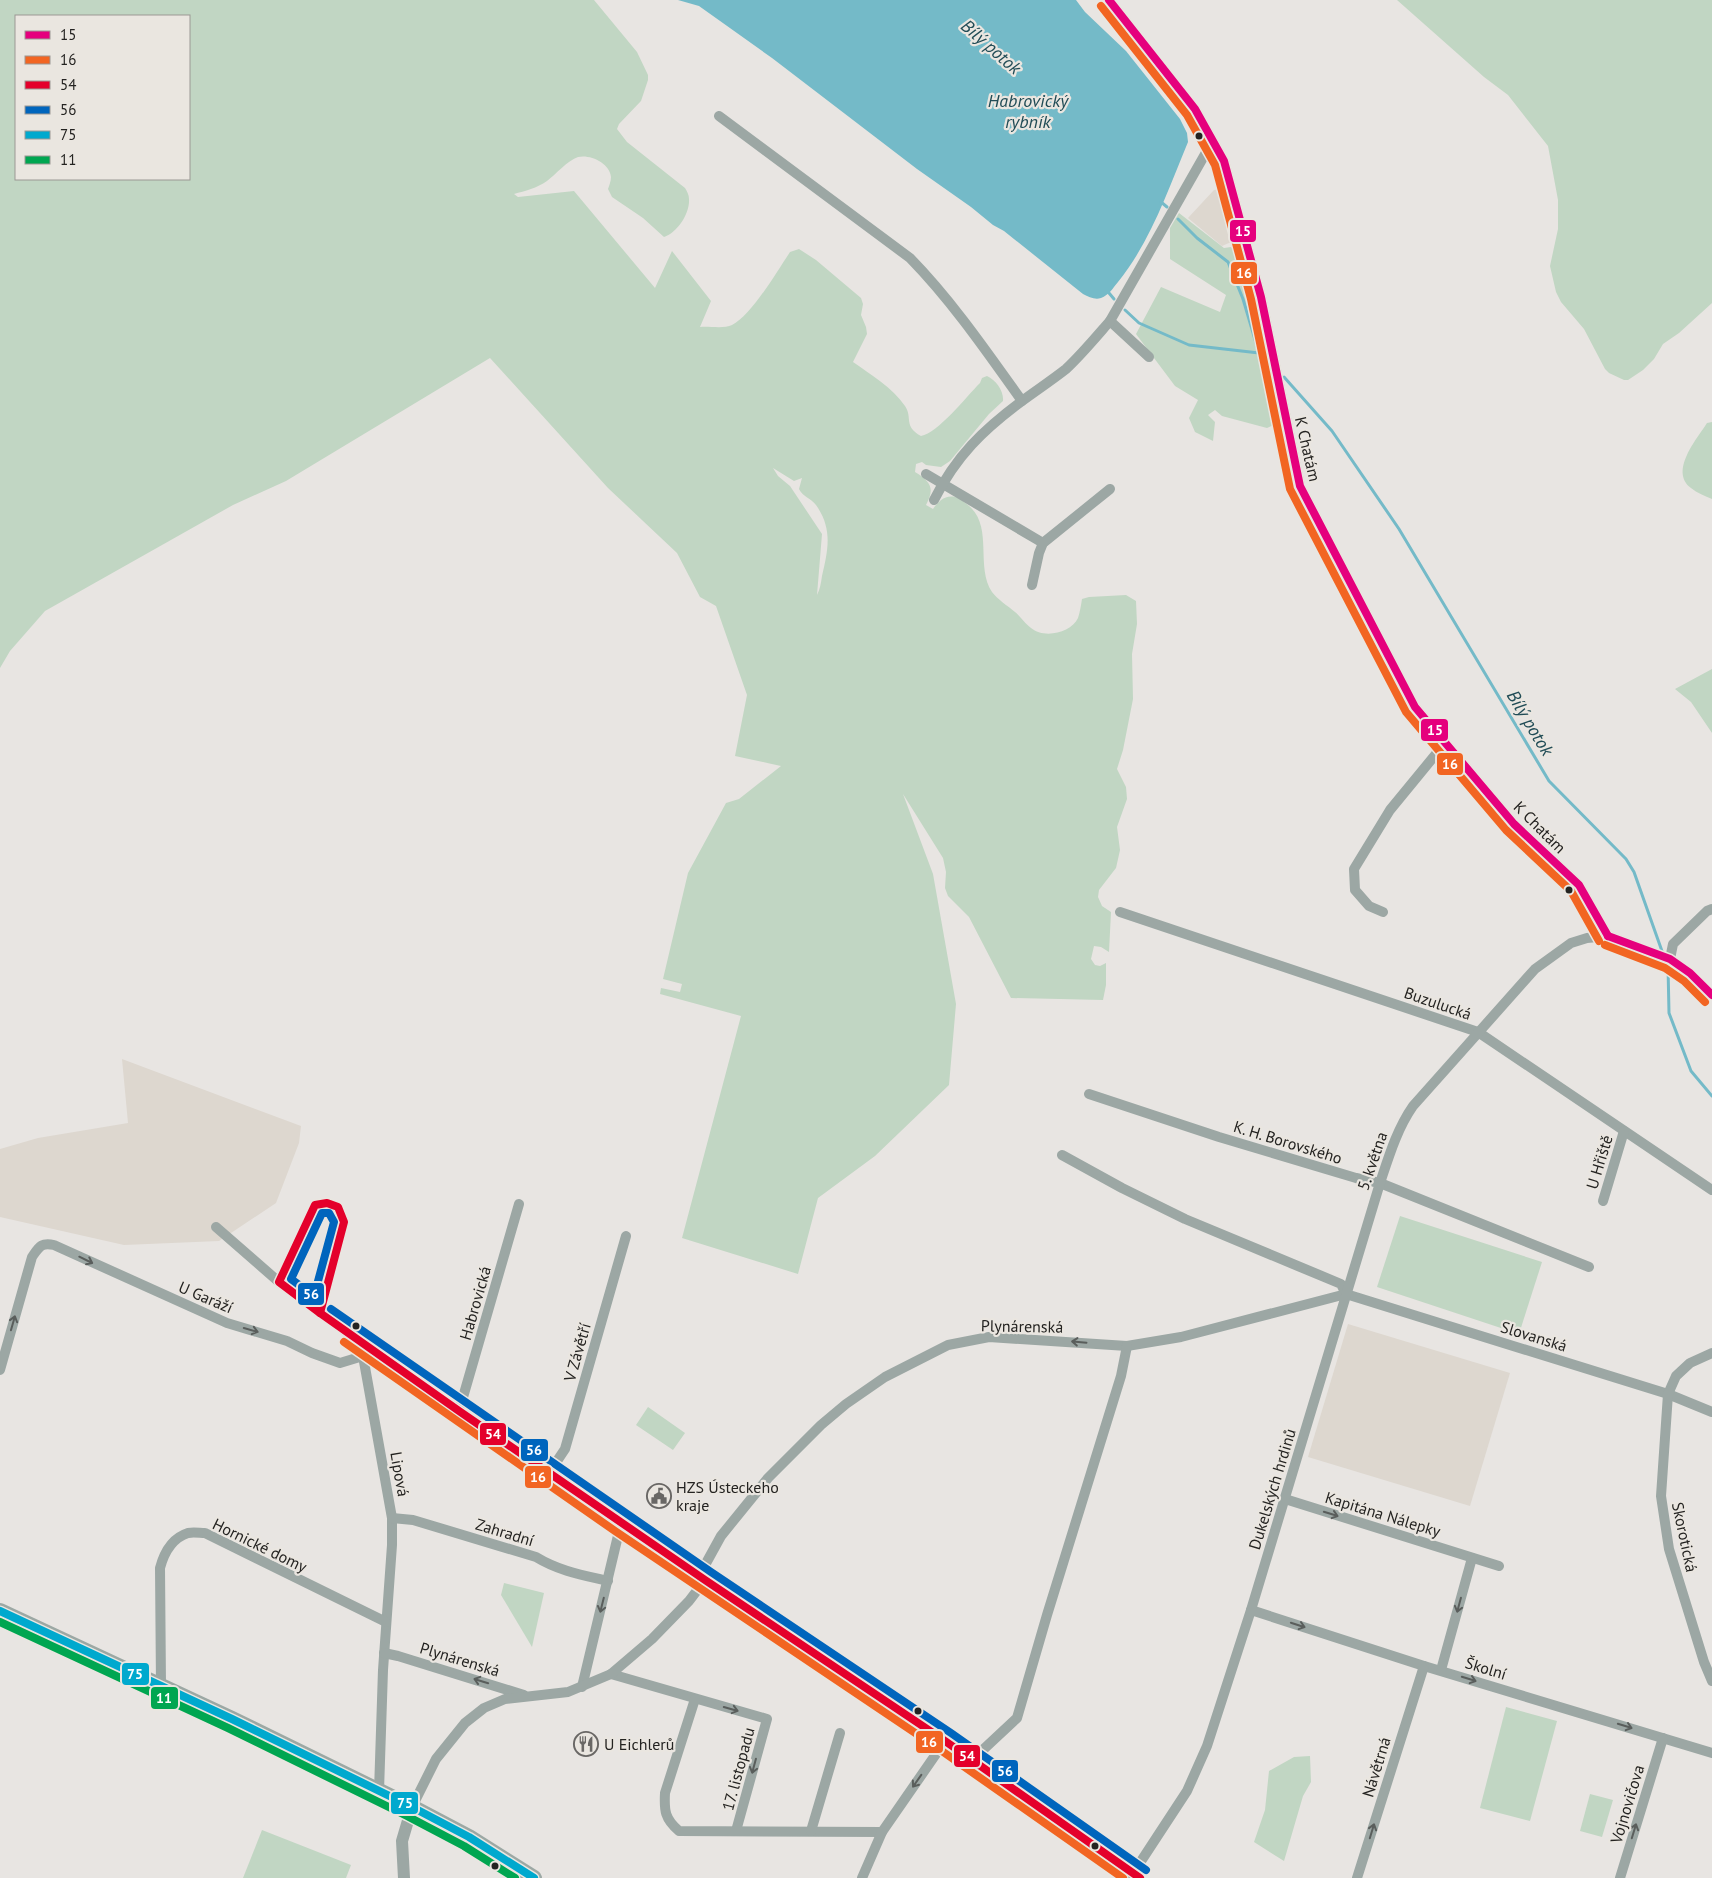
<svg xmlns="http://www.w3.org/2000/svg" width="1712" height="1878" font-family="'PT Sans',sans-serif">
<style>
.built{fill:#ddd7cf}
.green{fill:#c1d6c3;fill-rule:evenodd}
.water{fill:#74bac8}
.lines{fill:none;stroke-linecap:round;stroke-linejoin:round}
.stream{stroke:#74bac8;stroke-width:3}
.minor{stroke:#9ca7a4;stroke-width:10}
.tertiary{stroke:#9ca7a4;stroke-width:12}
.primary{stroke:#9ca8a4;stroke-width:16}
.bus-1-casing{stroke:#eae6e0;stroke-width:11}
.bus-2-casing{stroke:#eae6e0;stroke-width:11}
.bus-3-casing{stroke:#eae6e0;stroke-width:11}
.bus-4-casing{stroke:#eae6e0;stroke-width:11}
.bus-5-casing{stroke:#eae6e0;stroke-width:11}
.bus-6-casing{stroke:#eae6e0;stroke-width:11}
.bus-1{stroke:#e5007d;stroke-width:8}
.bus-2{stroke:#f26522;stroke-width:8}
.bus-3{stroke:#e4002b;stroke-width:8}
.bus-4{stroke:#0065bd;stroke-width:8}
.bus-5{stroke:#00a9ce;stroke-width:8}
.bus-6{stroke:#00a651;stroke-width:8}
.oneway{stroke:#5a5e5c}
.bus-dot{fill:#242321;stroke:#eae6e0;stroke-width:2}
.labels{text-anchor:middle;stroke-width:4.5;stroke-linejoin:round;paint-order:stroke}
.street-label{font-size:16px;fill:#242321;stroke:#eae6e0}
.poi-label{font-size:16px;fill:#242321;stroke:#eae6e0;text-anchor:start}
.water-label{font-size:18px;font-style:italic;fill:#214c56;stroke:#eae6e0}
.line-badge{stroke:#eae6e0;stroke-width:2}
.badge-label{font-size:14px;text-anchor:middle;font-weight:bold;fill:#fff}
</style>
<rect width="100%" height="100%" fill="#e8e5e2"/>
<g class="built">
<polygon points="1220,189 1234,234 1231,242 1222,246 1188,218 1214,190"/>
<polygon points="122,1059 301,1126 299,1143 276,1203 219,1241 124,1245 0,1217 0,1149 38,1138 128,1123"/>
<polygon points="1348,1324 1510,1373 1470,1506 1308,1457"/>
</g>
<g class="green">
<path d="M0,0h594l43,52 11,23v5l-7,21 -22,23 -2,5 10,13 58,46c2,3 4,7 4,11 1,14 -11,33 -25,38l-21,-19 -31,-21 -4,-8c1,-3 3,-8 3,-12 -1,-14 -21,-23 -33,-20 -10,3 -23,18 -31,24 -10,7 -22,10 -33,13l4,3 56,-6 81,97 17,-37 39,50 -11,26c9,-1 24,2 32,-2 19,-9 46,-55 58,-73l9,-3 17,11 45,38 2,6 -2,11 5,12 1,7 -14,28c17,12 40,26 52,44 8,12 -2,20 16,30 17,-3 45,-39 59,-53l2,-5 5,-2c9,4 17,15 16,25l-14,13 -39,47 -9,6 -15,-2 -4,-3 -6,2 -1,8c16,10 20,16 11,33l7,4c6,-8 12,-14 22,-12 5,1 9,5 13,8 26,21 7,61 24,87 5,7 16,14 23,20 6,5 10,12 16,16 13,11 40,5 47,-10 2,-6 3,-13 4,-19l7,-2 37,-2 10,6 1,23 -5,30 1,45 -10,51 -6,19 9,18 1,12 -10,28 3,23 -4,18 -17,22 -1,7 4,9 9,6 -2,40 -8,-5 -7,-1 -3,13 4,6 5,1 6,-3v22l-3,15 -92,-2 -42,-81 -21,-21 -3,-8 1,-16 -3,-14 -40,-64 30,80 23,130 -7,81 -74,71 -57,42 -20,76 -116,-36 59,-222 -81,-22 1,-6 19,4 2,-8 -19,-5 25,-106 38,-70 13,-4 42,-33 -46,-10 12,-61 -31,-89 -16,-9 -23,-44 -69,-65 -118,-130 -204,123 -53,24 -188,106 -35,40 -10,17zM16,16h173v163h-173zM773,468l21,13 8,-3 -3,11c4,8 12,9 17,16 17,24 12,45 6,71 -1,7 -2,13 -5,19l5,-61 -32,-48 -12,-10z"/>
<polygon points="1397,0 1712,0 1712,303 1679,333 1663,344 1654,359 1643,370 1628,380 1624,380 1609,373 1605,369 1584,329 1561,302 1556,292 1550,266 1558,229 1558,200 1548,146 1508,95 1484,77"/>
<polygon points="1179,213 1224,248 1231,247 1240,255 1253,296 1278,432 1276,424 1267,428 1222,416 1215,410 1208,415 1215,422 1213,441 1195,432 1189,418 1198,400 1175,386 1136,334 1161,287 1220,312 1226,295 1170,259 1170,228"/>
<path d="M1712,422v77c-7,-3 -15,-6 -21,-11 -22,-17 6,-49 16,-65z"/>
<polygon points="1712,669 1712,733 1691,702 1675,689"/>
<polygon points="1400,1216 1542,1262 1519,1334 1377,1287"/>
<polygon points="648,1407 685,1433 673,1450 636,1425"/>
<polygon points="504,1583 544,1593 532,1647 501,1595"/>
<polygon points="1506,1707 1557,1721 1530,1821 1480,1808"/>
<polygon points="1310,1756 1311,1782 1303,1796 1284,1861 1254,1842 1265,1810 1269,1771 1294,1757"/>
<polygon points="1590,1794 1613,1800 1602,1837 1580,1831"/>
<polygon points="262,1830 351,1865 346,1878 243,1878"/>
</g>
<path class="water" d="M678,0h398l9,12 41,39 54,68 7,14 1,9c-20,48 -37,99 -70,140 -5,6 -9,13 -17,16 -6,2 -12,-1 -18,-4l-79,-63 -11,-6 -22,-18 -54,-38 -145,-111 -73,-52z"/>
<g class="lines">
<g class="stream">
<polyline points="1161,202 1167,207"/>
<polyline points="1178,219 1197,238 1228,262 1243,299 1259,353 1267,358"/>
<polyline points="1109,293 1114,299"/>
<polyline points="1125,310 1139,323 1189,345 1259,353"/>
<polyline points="1284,377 1332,431 1399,529 1549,781 1626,859 1634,872 1663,954"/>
<polyline points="1665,960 1668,966 1669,1013 1691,1071 1712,1096"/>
</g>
<g class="minor">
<polyline points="1109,0 1195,109 1224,161 1261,297 1300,486 1415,707 1514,824 1579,885 1608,936"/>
<path d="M719,116l191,142c42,43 77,94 112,143"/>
<polyline points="1149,357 1110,321 1212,142"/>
<polyline points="926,474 1043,543"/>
<path d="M934,500c22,-44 49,-70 88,-99 15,-11 30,-21 44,-32 16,-15 30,-32 44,-48"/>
<polyline points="1032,585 1039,553 1043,543 1110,489"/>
<polyline points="1120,912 1478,1032 1712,1190"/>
<polyline points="1383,912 1369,906 1355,890 1354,869 1390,810 1445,743"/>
<polyline points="1670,959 1673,944 1707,911 1712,909"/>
<polyline points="1089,1094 1219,1137 1356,1178 1380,1183 1589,1267"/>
<polyline points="1062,1155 1122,1188 1185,1219 1341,1284 1346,1294"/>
<polyline points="1603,1201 1624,1131"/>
<polyline points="216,1227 279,1282 320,1313 459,1411 705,1580 945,1741 1140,1878"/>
<polyline points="1346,1294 1668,1394 1712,1412"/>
<polyline points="366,1352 363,1356 392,1518 392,1545 383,1670 379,1791"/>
<polyline points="1712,1353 1690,1363 1676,1376 1668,1394 1661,1496 1669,1549 1704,1662 1712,1681"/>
<path d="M0,1370l32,-113c7,-10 9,-15 22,-12l173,78 60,18 25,12 28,10 23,-7"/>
<polyline points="459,1411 519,1204"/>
<polyline points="549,1473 565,1449 626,1236"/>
<polyline points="1285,1499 1499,1566"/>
<path d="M392,1518l21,2 123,37c23,14 46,18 72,24"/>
<polyline points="699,1576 721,1536 768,1478 821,1425 846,1404 885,1377 948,1345 989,1337 1127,1346 1181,1337 1346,1294"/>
<polyline points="1251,1610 1424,1666 1712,1753"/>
<polyline points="384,1653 398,1656 524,1695"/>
<polyline points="1441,1670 1472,1558"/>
<polyline points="611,1674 767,1719 736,1831"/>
<path d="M161,1686l-1,-118c4,-15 12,-30 28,-35 5,-1 12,0 17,0l181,89"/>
<polyline points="582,1687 621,1523"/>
<path d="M695,1699l-30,94c-1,18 0,26 14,38l203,1"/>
<polyline points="972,1760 1017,1718 1047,1615 1121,1376 1127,1346"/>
<polyline points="412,1807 436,1759 465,1723 484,1708 505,1699 568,1692 611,1674 652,1639 689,1601 705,1580"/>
<polyline points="811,1831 840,1733"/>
<polyline points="862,1878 882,1832 945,1741"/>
<path d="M1130,1878l57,-87 20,-45 44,-136 129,-427c9,-27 17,-54 33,-77l122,-137 36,-26 16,-5 21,-2 62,23 20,14 22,22"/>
<polyline points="1357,1878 1424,1666"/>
<polyline points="1620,1878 1663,1738"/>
</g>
<polyline class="tertiary" points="404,1878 402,1841 412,1807"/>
<polyline class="primary" points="0,1611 232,1719 412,1807 469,1837 534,1878"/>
<defs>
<g id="bus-1">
<polyline points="1109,0 1195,109 1224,161 1261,297 1300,486 1415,707 1514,824 1579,885 1608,936"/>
<polyline points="1608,936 1670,959 1690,973 1712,995"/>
</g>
<g id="bus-2">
<polyline points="1101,6 1187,115 1215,165 1251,299 1290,489 1406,712 1506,830 1571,891 1599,941"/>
<polyline points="1605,945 1665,968 1684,981 1705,1002"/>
<polyline points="344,1342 615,1531 939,1749 1123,1878"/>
</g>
<g id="bus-3">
<polygon points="327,1203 338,1207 344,1222 320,1313 279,1282 315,1205"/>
<polyline points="320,1313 459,1411 705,1580 945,1741 1140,1878"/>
</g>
<g id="bus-4">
<polygon points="322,1213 329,1213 334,1222 314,1296 291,1279"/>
<polyline points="331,1309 711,1572 951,1733 1146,1870"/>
</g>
<polyline id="bus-5" points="0,1611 232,1719 412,1807 469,1837 534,1878"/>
<polyline id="bus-6" points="0,1622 228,1728 407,1816 464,1846 515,1878"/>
</defs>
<use href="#bus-1" class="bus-1-casing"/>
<use href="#bus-2" class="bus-2-casing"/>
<use href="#bus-3" class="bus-3-casing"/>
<use href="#bus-4" class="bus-4-casing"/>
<use href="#bus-5" class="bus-5-casing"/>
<use href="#bus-6" class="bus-6-casing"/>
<use href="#bus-1" class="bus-1"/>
<use href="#bus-2" class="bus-2"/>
<use href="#bus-3" class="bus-3"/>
<use href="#bus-4" class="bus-4"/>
<use href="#bus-5" class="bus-5"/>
<use href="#bus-6" class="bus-6"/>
</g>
<defs><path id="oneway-shaft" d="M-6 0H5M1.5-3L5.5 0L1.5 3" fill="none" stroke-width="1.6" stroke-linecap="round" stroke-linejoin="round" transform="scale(1.25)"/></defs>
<g class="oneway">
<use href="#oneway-shaft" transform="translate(86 1260) rotate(26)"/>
<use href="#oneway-shaft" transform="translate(13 1323) rotate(-74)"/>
<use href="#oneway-shaft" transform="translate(251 1330) rotate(16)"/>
<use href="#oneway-shaft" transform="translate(1079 1342) rotate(-175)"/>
<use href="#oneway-shaft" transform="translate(1331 1514) rotate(17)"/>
<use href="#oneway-shaft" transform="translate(602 1605) rotate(104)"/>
<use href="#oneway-shaft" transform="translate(1459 1605) rotate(105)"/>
<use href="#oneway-shaft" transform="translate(1298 1625) rotate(18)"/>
<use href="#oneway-shaft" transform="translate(1469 1679) rotate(17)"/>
<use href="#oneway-shaft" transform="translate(481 1681) rotate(-163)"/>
<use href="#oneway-shaft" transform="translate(731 1709) rotate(16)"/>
<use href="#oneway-shaft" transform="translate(1625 1726) rotate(17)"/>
<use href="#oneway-shaft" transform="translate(754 1766) rotate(105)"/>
<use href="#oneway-shaft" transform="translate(917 1781) rotate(125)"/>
<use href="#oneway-shaft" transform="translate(1372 1831) rotate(-73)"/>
<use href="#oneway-shaft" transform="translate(1634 1831) rotate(-73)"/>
</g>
<defs>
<symbol id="civic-ring" viewBox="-11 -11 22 22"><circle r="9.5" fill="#eae6e0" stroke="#696765" stroke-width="1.5"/><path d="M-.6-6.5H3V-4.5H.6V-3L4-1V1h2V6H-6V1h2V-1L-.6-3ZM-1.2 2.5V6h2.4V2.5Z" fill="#696765"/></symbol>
<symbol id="restaurant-ring" viewBox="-11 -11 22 22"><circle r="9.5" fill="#eae6e0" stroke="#696765" stroke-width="1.5"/><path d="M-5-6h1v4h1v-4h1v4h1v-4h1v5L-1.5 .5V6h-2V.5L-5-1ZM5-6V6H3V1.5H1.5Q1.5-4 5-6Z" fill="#696765"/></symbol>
</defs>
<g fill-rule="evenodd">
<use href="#civic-ring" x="645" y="1482" width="28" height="28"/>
<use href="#restaurant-ring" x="572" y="1730" width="28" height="28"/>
</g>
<g class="bus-dot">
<circle cx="1199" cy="136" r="4.5"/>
<circle cx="1569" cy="890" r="4.5"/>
<circle cx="356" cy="1326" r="4.5"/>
<circle cx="918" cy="1711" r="4.5"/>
<circle cx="1095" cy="1846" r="4.5"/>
<circle cx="495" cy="1866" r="4.5"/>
</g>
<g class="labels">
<g class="street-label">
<text transform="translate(1308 449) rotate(77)" y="6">K Chatám</text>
<text transform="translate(1540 827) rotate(45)" y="6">K Chatám</text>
<text transform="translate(1438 1003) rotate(19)" y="6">Buzulucká</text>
<text transform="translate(1288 1142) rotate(17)" y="6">K. H. Borovského</text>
<text transform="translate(1372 1161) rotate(-71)" y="6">5. května</text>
<text transform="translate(1599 1162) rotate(-73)" y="6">U Hřiště</text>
<text transform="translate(206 1297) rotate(23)" y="6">U Garáží</text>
<text transform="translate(475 1303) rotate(-74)" y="6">Habrovická</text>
<text transform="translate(1022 1326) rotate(1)" y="6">Plynárenská</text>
<text transform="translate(1534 1336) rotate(17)" y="6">Slovanská</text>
<text transform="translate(577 1352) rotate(-74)" y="6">V Závětří</text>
<text transform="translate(400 1474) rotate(80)" y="6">Lipová</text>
<text transform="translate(1272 1489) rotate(-73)" y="6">Dukelských hrdinů</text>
<text transform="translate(1383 1514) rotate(17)" y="6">Kapitána Nálepky</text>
<text transform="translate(505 1532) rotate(17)" y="6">Zahradní</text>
<text transform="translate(1685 1537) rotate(78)" y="6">Skorotická</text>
<text transform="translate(260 1545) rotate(26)" y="6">Hornické domy</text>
<text transform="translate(460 1659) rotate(17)" y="6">Plynárenská</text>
<text transform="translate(1486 1668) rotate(17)" y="6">Školní</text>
<text transform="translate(1376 1767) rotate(-73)" y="6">Návětrná</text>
<text transform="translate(738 1769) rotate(-75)" y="6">17. listopadu</text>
<text transform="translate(1627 1804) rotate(-73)" y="6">Vojnovičova</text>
</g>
<g class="poi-label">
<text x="676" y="1493">HZS Ústeckeho<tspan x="676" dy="18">kraje</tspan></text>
<text x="604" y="1750">U Eichlerů</text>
</g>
<g class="water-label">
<text transform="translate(991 47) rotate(41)" y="6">Bílý potok</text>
<text x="1028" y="107">Habrovický<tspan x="1028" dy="21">rybník</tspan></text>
<text transform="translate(1530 723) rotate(59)" y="6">Bílý potok</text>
</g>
</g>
<g class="line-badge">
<rect x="1229" y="219" width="28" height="24" rx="5" fill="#e5007d"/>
<rect x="1230" y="261" width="28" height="24" rx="5" fill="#f26522"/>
<rect x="1420" y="718" width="29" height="24" rx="5" fill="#e5007d"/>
<rect x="1436" y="752" width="28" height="24" rx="5" fill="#f26522"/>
<rect x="297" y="1282" width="28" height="24" rx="5" fill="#0065bd"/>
<rect x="479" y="1422" width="28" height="24" rx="5" fill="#e4002b"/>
<rect x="520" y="1438" width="29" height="24" rx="5" fill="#0065bd"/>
<rect x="524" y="1465" width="28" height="24" rx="5" fill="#f26522"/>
<rect x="121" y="1662" width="29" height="24" rx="5" fill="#00a9ce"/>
<rect x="150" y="1686" width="29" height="24" rx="5" fill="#00a651"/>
<rect x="915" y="1730" width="29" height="24" rx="5" fill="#f26522"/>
<rect x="953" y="1744" width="28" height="24" rx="5" fill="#e4002b"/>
<rect x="991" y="1759" width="28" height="24" rx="5" fill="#0065bd"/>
<rect x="390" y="1791" width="29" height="24" rx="5" fill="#00a9ce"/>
</g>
<g class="badge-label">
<text x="1243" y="236">15</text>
<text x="1244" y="278">16</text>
<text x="1435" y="735">15</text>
<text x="1450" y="769">16</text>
<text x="311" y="1299">56</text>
<text x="493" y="1439">54</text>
<text x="534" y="1455">56</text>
<text x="538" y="1482">16</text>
<text x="135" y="1679">75</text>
<text x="164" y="1703">11</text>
<text x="929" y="1747">16</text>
<text x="967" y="1761">54</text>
<text x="1005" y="1776">56</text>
<text x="405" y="1808">75</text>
</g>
<rect x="15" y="15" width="175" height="165" fill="#eae6e0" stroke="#9b9894"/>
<rect x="25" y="31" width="25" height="8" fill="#e5007d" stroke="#9b9894"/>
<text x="60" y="40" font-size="15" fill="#242321">15</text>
<rect x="25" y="56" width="25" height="8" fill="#f26522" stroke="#9b9894"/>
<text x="60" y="65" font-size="15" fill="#242321">16</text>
<rect x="25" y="81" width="25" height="8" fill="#e4002b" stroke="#9b9894"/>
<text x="60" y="90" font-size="15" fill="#242321">54</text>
<rect x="25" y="106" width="25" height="8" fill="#0065bd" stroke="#9b9894"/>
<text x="60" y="115" font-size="15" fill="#242321">56</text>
<rect x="25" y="131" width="25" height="8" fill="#00a9ce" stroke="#9b9894"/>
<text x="60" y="140" font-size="15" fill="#242321">75</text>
<rect x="25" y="156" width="25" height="8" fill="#00a651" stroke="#9b9894"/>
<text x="60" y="165" font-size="15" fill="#242321">11</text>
</svg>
